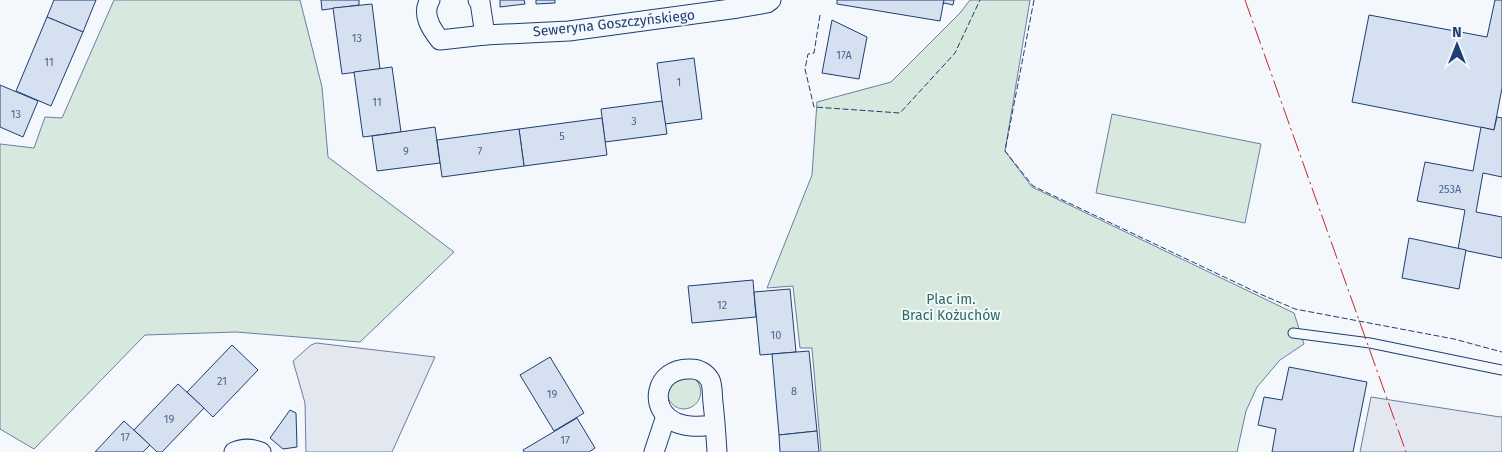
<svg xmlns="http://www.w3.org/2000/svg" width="1502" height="452" font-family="'Fira Sans',sans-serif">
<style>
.green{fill:#d7e8df;stroke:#687fa3}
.parking{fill:#e3e8f0;stroke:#687fa3}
.building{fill:#d5e0f0;stroke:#1d3f73}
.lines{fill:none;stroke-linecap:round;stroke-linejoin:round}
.lane-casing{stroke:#1d3f73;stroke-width:11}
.street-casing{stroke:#1d3f73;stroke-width:21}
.lane{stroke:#f4f7fb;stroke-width:9}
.street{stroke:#f4f7fb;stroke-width:19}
.fence{stroke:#1d3f73;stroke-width:1;stroke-dasharray:6 2.5;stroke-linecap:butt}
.power{stroke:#c62828;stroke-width:1;stroke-dasharray:18 4 2.5 4;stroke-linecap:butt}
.labels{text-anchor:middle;stroke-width:4;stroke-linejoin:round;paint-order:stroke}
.number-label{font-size:11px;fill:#4b6792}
.street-label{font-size:14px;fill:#1d3f73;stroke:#f4f7fb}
.park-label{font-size:14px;fill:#2c6c60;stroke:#f4f7fb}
</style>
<rect width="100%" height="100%" fill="#f4f7fb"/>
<g class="green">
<polygon points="114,0 300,0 322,87 328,157 454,252 360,342 236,332 145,335 34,449 0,429 0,144 34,148 45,117 62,118"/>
<polygon points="970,0 1030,0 1005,151 1032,187 1294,313 1304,344 1280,360 1257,387 1246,411 1237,452 821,452 812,348 800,348 793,286 767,288 812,175 817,102 891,82 960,13"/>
<polygon points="1112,114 1261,144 1245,223 1096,193"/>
<path d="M676,376l19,2c20,25 -19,47 -29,15z"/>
</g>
<g class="parking">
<polygon points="316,343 435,357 392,452 306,452 305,403 293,361 311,345"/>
<polygon points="1371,397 1500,417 1502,416 1502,452 1360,452"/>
</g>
<g class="building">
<polygon points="54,0 96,0 83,32 47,17"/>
<polygon points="321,0 359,0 359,5 322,10"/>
<polygon points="500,0 524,0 525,4 500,7"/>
<polygon points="536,0 555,0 555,3 536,4"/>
<polygon points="837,0 944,0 940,21 837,4"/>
<polygon points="944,0 954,0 953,5 944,3 943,4"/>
<polygon points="1495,0 1502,0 1502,88 1494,130 1352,102 1369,15 1487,37"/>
<polygon points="372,4 380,69 342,74 333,8"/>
<polygon points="47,17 83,32 51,106 16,91"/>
<polygon points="832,20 867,37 859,79 822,73"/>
<polygon points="694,58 702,119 665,124 657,63"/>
<polygon points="392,67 401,132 363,137 354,72"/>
<polygon points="0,85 38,101 23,137 0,127"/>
<polygon points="662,101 667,134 605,142 601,109"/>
<polygon points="1497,117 1502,118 1502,177 1483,173 1476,212 1502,217 1502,258 1458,249 1465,210 1417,201 1425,162 1473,171 1481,127 1494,130"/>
<polygon points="602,118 607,155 524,166 519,129"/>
<polygon points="435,127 440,163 377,171 372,136"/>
<polygon points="519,129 524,166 442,177 437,140"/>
<polygon points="1409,238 1466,250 1459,289 1402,278"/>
<polygon points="753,280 756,317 692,323 688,286"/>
<polygon points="790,289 796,352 760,355 754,292"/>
<polygon points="232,345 258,370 213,417 187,392"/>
<polygon points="809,351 817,431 779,435 772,354"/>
<polygon points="550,357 584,413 554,431 520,375"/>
<polygon points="1289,367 1367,382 1353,452 1272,452 1276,429 1258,425 1264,397 1282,400"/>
<polygon points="178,384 204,408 162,452 157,452 134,430"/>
<polygon points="290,410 296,413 297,447 283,449 270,438"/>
<polygon points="577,418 595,448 589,452 524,452 523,450"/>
<polygon points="124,421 150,445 143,452 95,452"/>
<polygon points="817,431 819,452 780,452 779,435"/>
</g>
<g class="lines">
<defs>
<polyline id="lane" points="1293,333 1370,343 1502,370"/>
<g id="street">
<path d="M430,0c-9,14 1,29 10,40l45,-5 84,-4 169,-23 29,-5 4,-3"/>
<polyline points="478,0 480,2 485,35"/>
<path d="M715,425c-13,1 -25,3 -38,-2 -30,-12 -23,-56 14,-54 8,0 15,4 19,11 3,6 2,15 3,23 2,16 3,33 4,49"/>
<path d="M234,452c9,-4 17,-4 27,0"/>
<polyline points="654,452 666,416"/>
</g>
</defs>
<use href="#lane" class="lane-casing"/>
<use href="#street" class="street-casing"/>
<use href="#lane" class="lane"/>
<use href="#street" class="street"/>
<g class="fence">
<polyline points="1034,0 1005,151 1033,186 1260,294 1295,309 1454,339 1502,352"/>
<polyline points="820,15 814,53 808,54 805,69 814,107 900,113 955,53 980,0"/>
</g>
<polyline class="power" points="1245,0 1406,452"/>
</g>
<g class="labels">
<g class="number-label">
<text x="357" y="42">13</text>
<text x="844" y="59">17A</text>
<text x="49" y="66">11</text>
<text x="679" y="86">1</text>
<text x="377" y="106">11</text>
<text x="16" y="118">13</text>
<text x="634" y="125">3</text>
<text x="562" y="140">5</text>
<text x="406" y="155">9</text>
<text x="480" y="155">7</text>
<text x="1450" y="193">253A</text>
<text x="722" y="309">12</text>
<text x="776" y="339">10</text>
<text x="222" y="385">21</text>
<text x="794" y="395">8</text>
<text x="552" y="398">19</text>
<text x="169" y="423">19</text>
<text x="125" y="441">17</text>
<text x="565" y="444">17</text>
</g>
<g class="street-label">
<text transform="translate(614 23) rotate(-6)" y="5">Seweryna Goszczyńskiego</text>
</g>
<g class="park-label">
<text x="951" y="304">Plac im.<tspan x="951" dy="16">Braci Kożuchów</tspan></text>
</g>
</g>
<g transform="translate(1457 45)" stroke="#f4f7fb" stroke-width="4" paint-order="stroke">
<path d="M0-4L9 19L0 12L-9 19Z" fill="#1d3f73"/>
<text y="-8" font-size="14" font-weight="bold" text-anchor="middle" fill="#1d3f73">N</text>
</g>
</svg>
